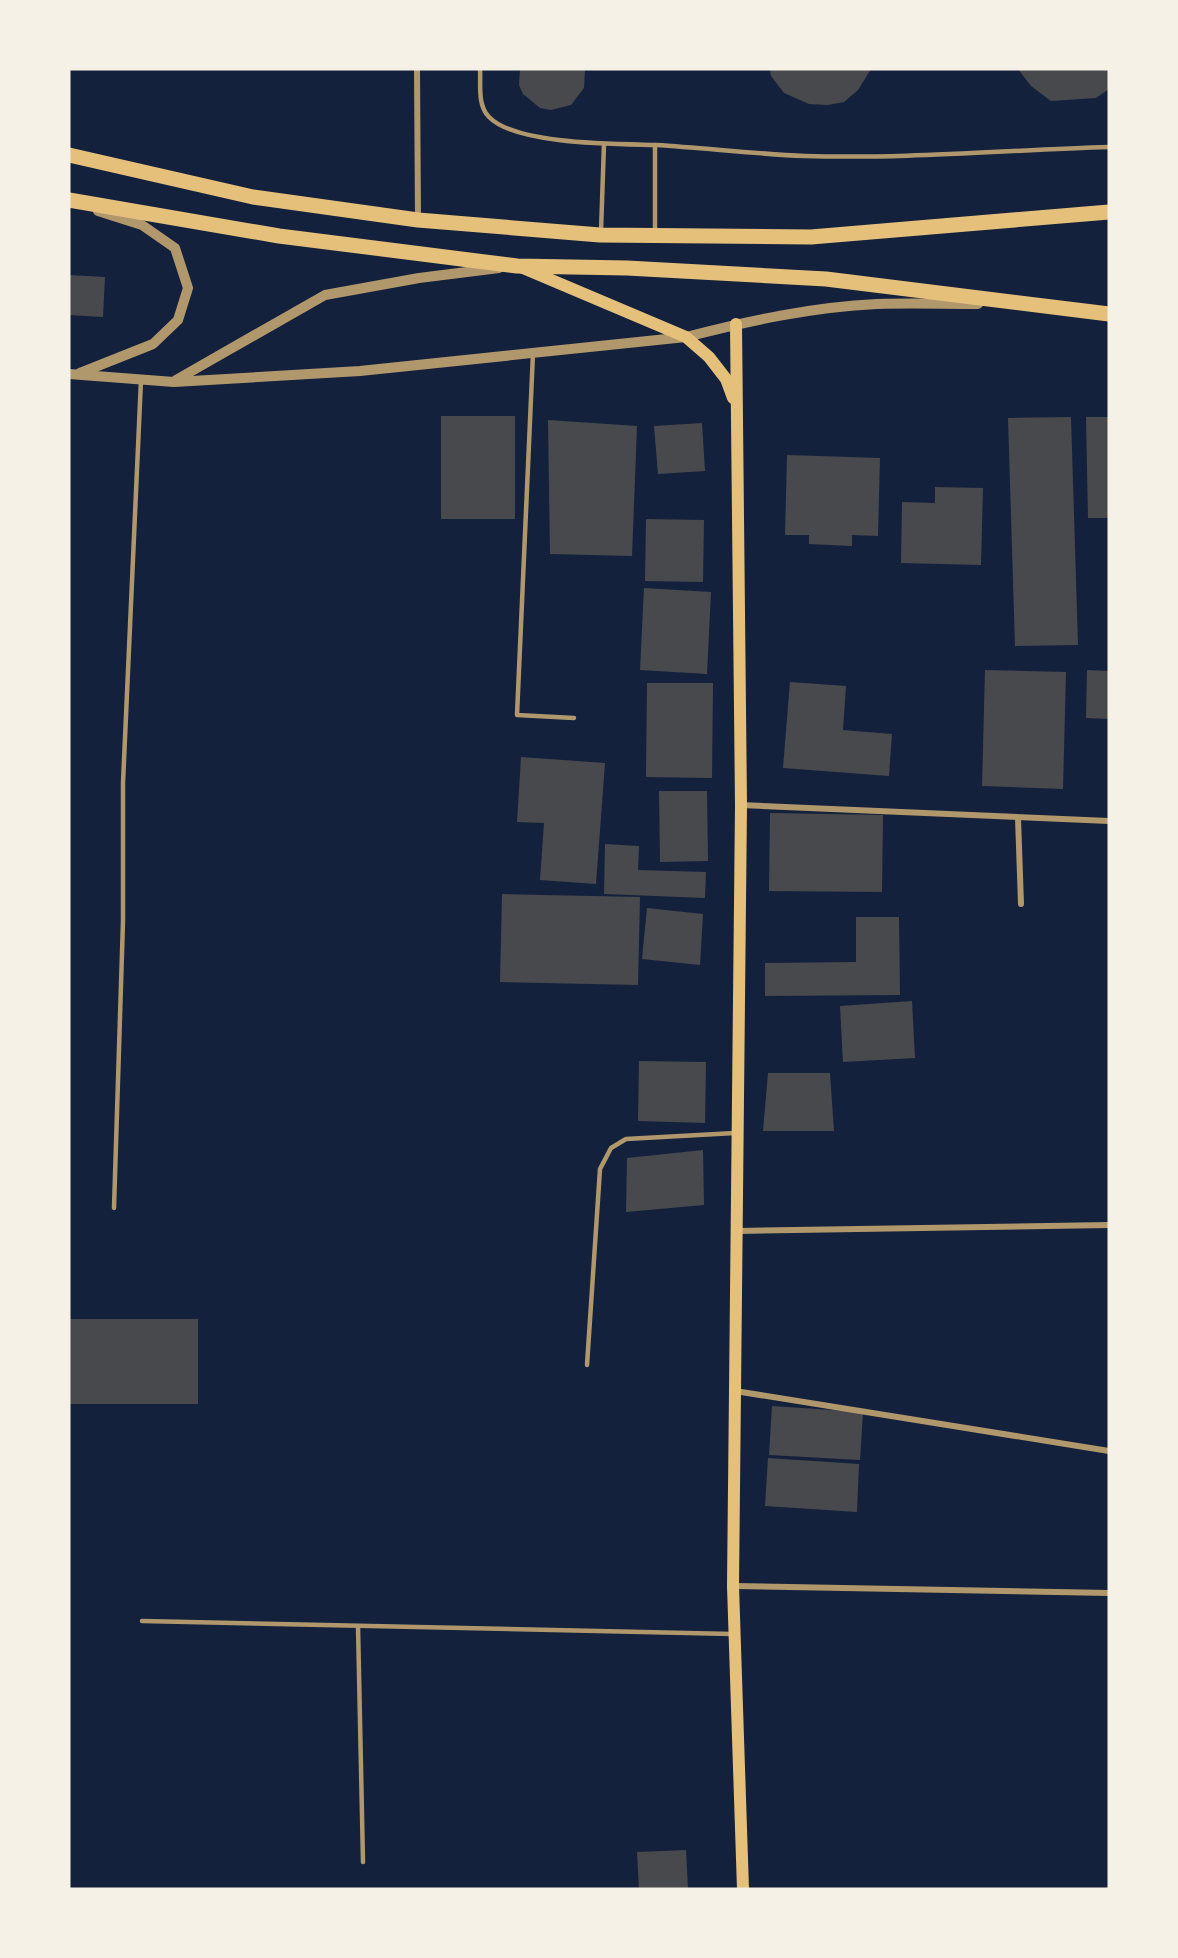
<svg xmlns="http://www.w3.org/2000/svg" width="1178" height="1958" font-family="Manrope,sans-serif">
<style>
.building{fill:#48494c}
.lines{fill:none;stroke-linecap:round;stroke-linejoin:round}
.service{stroke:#b1986c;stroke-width:4.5}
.minor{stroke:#b1986c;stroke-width:6}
.tertiary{stroke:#b1986c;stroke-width:10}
.secondary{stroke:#e5c07b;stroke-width:12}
.primary{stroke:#e5c07b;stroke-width:15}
</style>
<rect width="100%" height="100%" fill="#14213d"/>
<g class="building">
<polygon points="520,69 585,69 584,88 571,105 551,110 540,108 523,94 519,85"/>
<polygon points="770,69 871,69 858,90 844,102 828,105 809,104 784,93 771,76"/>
<polygon points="1018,69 1109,69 1109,89 1096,98 1051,101 1031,86"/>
<polygon points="69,275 105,277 103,317 69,315"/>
<rect x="441" y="416" width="74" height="103"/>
<polygon points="1071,417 1078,645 1015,646 1008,418"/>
<polygon points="1086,417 1109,417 1109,518 1088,518"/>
<polygon points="548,420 637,426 632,556 550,554"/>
<polygon points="702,423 705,471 658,474 654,426"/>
<polygon points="787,455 880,458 878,536 852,535 852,546 809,544 809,535 785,535"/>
<polygon points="935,487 983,488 981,565 901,563 902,502 935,503"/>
<polygon points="646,519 704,520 703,582 645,581"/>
<polygon points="644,588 711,592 707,674 640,670"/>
<polygon points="985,670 1066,672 1063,789 982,786"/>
<polygon points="1087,670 1109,671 1109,719 1086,718"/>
<polygon points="790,682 846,686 843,730 892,734 889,776 783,768"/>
<polygon points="647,683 713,683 712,778 646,777"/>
<polygon points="521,757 605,763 596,884 540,880 544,823 517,822"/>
<polygon points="659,791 707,791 708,861 660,862"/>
<polygon points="770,813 883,815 882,892 769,891"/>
<polygon points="605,844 639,846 638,870 706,872 705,898 604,894"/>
<polygon points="502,894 640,897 638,985 500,982"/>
<polygon points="647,908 703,914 700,965 642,959"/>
<polygon points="856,917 899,917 900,995 765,996 765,963 856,962"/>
<polygon points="912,1001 915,1058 843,1062 840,1006"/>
<polygon points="639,1061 706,1062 705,1123 638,1121"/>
<polygon points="768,1073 830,1073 834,1131 763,1131"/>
<polygon points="703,1150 704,1205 626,1212 627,1158"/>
<rect x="69" y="1319" width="129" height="85"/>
<polygon points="772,1406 863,1412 860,1460 769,1455"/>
<polygon points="768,1458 859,1464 857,1512 765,1506"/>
<polygon points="686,1850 688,1889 639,1889 637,1852"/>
</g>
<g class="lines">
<g class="service">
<path d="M480,69c1,15 -3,36 9,48 27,28 128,27 167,28 50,3 99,9 149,11 102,3 203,-6 304,-9"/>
<polyline points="601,231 604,144"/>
<polyline points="655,233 655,145"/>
<polyline points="533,353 517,715 574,718"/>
<polyline points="114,1208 123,921 123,783 141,380"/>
<polyline points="587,1365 600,1169 611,1148 626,1139 735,1133"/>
<polyline points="142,1621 732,1634"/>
<polyline points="358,1626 363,1862"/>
</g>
<g class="minor">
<polyline points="417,69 418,219"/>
<polyline points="741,805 1109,821"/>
<polyline points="1018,818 1021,904"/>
<polyline points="737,1231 1109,1225"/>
<polyline points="735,1391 1109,1451"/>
<polyline points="733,1586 1109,1593"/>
</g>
<g class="tertiary">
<polyline points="80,373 153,344 178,320 188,288 175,248 142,225 98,211"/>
<path d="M69,374l105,8 186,-11 326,-34c62,-16 126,-30 191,-33 33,-1 67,0 101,0"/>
<polyline points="176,380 325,295 419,278 499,268"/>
</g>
<g class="secondary">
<polyline points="523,268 686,337 709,357 726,379 733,398"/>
<polyline points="736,324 741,805 733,1586 743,1889"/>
</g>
<g class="primary">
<polyline points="69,155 253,197 418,220 600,235 811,237 1109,212"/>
<polyline points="69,200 279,236 517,266 627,268 826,279 1109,314"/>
</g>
</g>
<rect width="1178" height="1958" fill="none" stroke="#f6f1e7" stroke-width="141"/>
</svg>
